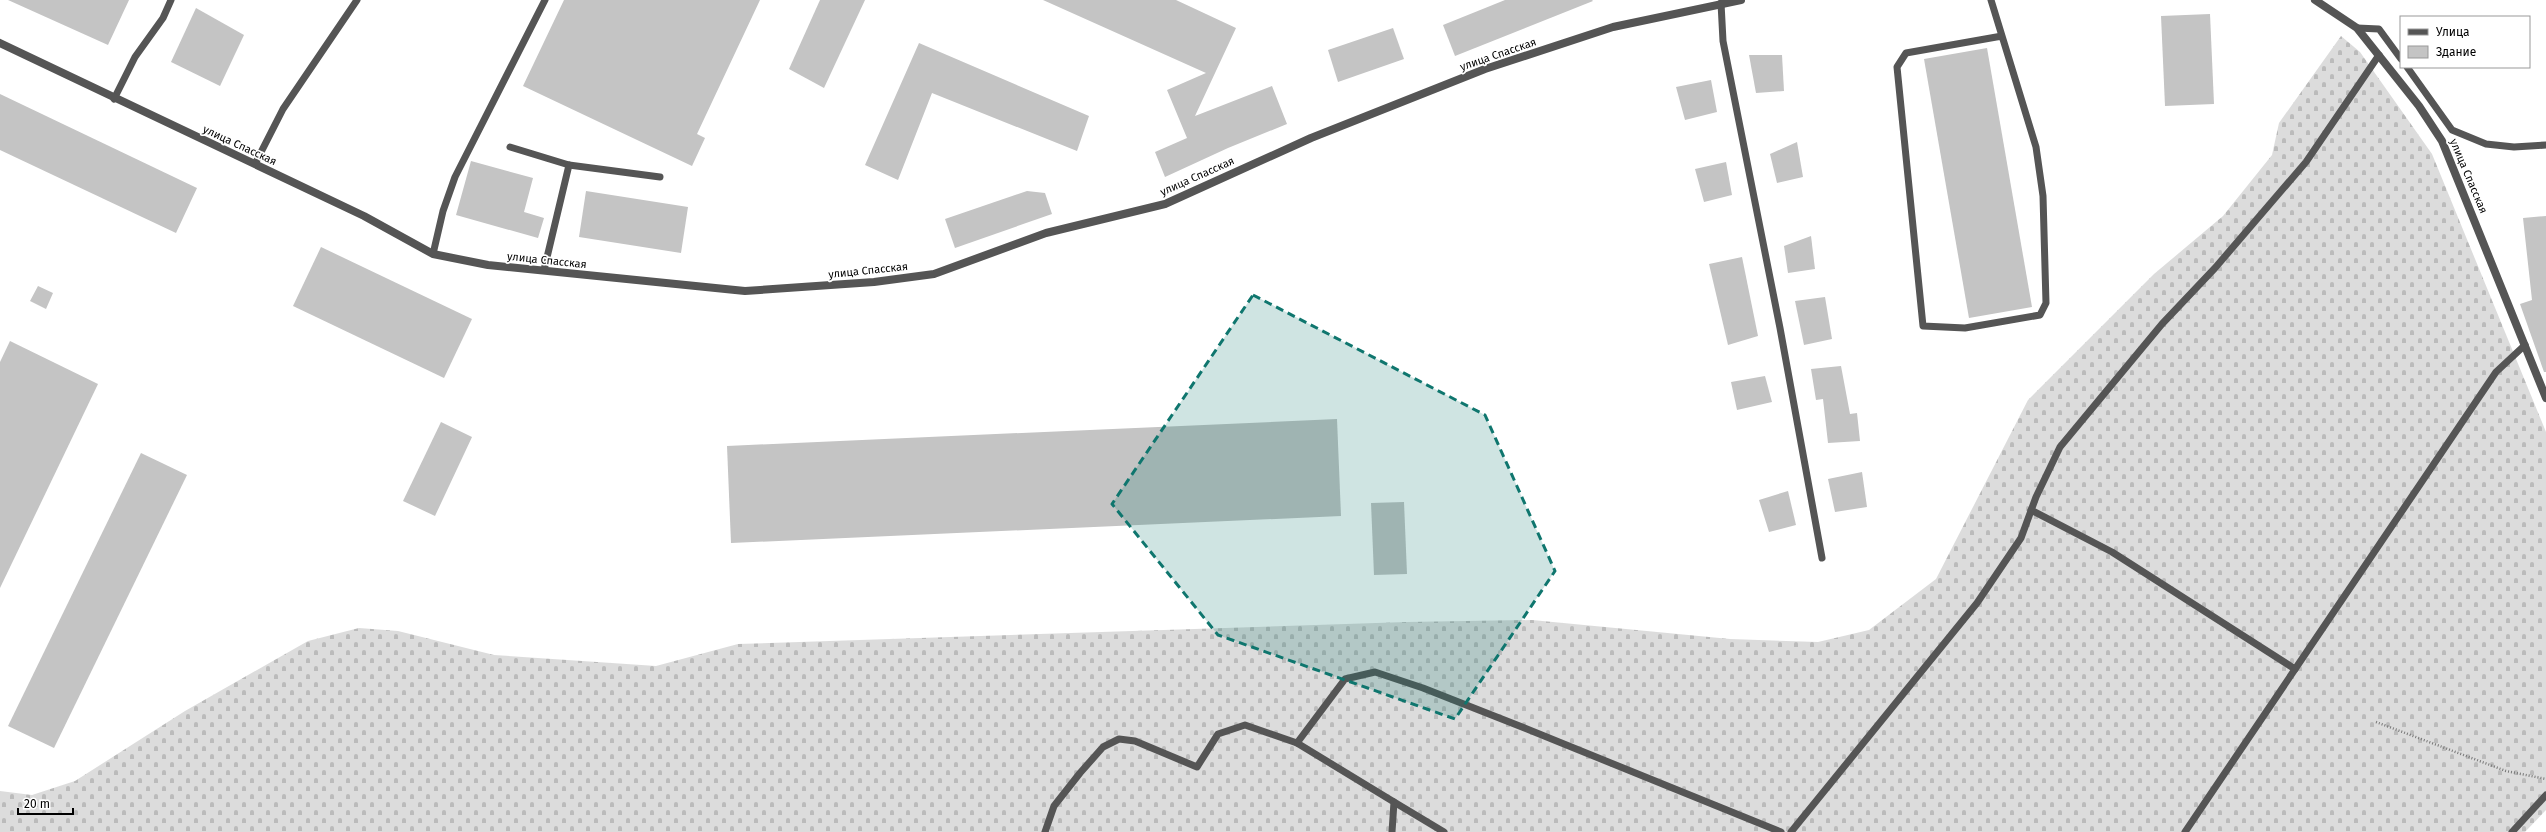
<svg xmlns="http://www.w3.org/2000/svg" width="2546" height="832" font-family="'Fira Sans',sans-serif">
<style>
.cemetery{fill:url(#cemetery-stones)}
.building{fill:#c4c4c4}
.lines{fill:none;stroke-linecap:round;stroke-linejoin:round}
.path{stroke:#777;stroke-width:2.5;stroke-dasharray:1 2;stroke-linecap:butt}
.lane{stroke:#555;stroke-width:7}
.street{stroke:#555;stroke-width:8}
.marked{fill:#0f766e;fill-opacity:0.2;stroke:#0f766e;stroke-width:3;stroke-dasharray:8 5;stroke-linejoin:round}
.labels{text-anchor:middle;stroke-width:3.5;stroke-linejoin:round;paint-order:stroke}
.street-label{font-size:11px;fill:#000;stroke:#fff}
</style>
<defs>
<pattern id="cemetery-stones" width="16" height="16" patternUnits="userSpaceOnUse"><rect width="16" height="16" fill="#dcdcdc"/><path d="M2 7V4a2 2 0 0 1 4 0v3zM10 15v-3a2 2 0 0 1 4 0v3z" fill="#bbb"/></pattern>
</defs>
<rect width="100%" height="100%" fill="#fff"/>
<polygon class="cemetery" points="2341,36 2360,52 2432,154 2546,432 2546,810 2525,832 0,832 0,791 32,795 75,781 185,711 308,641 359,628 398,631 494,655 656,666 738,644 1407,622 1532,620 1730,639 1818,642 1869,630 1936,579 2028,400 2154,274 2223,216 2272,155 2279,123"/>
<g class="building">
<polygon points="8,0 129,0 108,45"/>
<polygon points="564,0 760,0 697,134 705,138 692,166 523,86"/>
<polygon points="820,0 865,0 824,88 789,69"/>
<polygon points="1043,0 1176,0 1236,28 1195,116 1272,86 1287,124 1228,148 1165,177 1155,152 1187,138 1167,90 1206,73"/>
<polygon points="1505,0 1592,0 1593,1 1455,56 1443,25"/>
<polygon points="196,8 244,35 220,86 171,62"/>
<polygon points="2210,14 2214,104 2165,106 2161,16"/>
<polygon points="1393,28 1404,59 1338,82 1328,50"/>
<polygon points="919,43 1089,116 1077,151 932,93 898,180 865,165"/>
<polygon points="1987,48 2032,307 1969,318 1924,59"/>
<polygon points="1749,55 1782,55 1784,91 1756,93"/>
<polygon points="1711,80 1717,112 1685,120 1676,87"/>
<polygon points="0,94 197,188 176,233 0,150"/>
<polygon points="1797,142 1803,177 1777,183 1770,154"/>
<polygon points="471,161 533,178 524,212 544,218 538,238 456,215"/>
<polygon points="1726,162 1732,195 1704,202 1695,169"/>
<polygon points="586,191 688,207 681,253 579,237"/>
<polygon points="1027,191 1045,193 1052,214 955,248 945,219"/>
<polygon points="2546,216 2546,372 2544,372 2520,304 2532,300 2523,218"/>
<polygon points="1811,236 1815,269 1788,273 1784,246"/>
<polygon points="321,247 472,319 444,378 293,306"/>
<polygon points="1742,257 1758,336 1728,345 1709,264"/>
<polygon points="38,286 53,293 46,309 30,301"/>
<polygon points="1825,297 1832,339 1804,345 1795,301"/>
<polygon points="10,341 98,384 0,588 0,362"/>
<polygon points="1841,366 1850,414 1857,413 1860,441 1828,443 1823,399 1816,400 1811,369"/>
<polygon points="1765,376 1772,402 1737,410 1731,382"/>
<polygon points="1337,419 1341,516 731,543 727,446"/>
<polygon points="441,422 472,437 435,516 403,501"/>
<polygon points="141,453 187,475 54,748 8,726"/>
<polygon points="1862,472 1867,507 1835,512 1828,479"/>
<polygon points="1788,491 1796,525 1769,532 1759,500"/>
<polygon points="1404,502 1407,574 1374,575 1371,503"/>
</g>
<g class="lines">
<polyline class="path" points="2376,722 2506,771 2546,779"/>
<g class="lane">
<polyline points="1991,0 2036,147 2043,196 2046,303 2040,315 1965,328 1923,326 1897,67 1906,53 2002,36"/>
<polyline points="1721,3 1723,41 1780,328 1822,558"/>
<polyline points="2357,28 2379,29 2401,59"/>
<polyline points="2407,67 2452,130 2486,144 2514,147 2546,145"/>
<polyline points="114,99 135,57 163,18 171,0"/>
<polyline points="510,147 569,165 660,177"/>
<polyline points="255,164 283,109 357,0"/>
<polyline points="433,254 443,211 455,177 545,0"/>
<polyline points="544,270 569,165"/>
<polyline points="2031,510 2112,552 2295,669"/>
<polyline points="1297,743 1394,802 1392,832"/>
<polyline points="1394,802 1444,832"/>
<polyline points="1045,832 1054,806 1080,773 1103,747 1119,739 1135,741 1197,767 1218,734 1245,725 1297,743 1345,679 1375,672 1423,688 1527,729 1781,832"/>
<polyline points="1791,832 1977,603 2021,538 2036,497 2060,447 2162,324 2215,268 2306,162 2379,55"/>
<polyline points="2185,832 2496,372 2525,345"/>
<polyline points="2512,832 2546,795"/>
</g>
<g class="street">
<polyline points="2315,0 2357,28 2419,106 2442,141 2546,398"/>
<polyline points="0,43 364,216 433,254 488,265 745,291 874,282 934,274 1046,233 1165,204 1311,138 1485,69 1613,27 1741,0"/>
</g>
</g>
<path class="marked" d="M1253,295l232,120 70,156 -100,148 -237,-84 -106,-131z"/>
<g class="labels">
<g class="street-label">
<text transform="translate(1498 54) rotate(-19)" y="4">улица Спасская</text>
<text transform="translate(240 145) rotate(25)" y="4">улица Спасская</text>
<text transform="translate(1197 176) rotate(-24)" y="4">улица Спасская</text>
<text transform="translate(2469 176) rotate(67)" y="4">улица Спасская</text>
<text transform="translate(547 260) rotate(6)" y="4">улица Спасская</text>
<text transform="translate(868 270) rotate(-6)" y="4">улица Спасская</text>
</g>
</g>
<rect x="2400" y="16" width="130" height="52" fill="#ffffff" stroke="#999999"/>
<rect x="2408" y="29" width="20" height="6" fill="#555555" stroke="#999999"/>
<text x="2436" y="36" font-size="12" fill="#000000">Улица</text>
<rect x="2408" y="46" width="20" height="12" fill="#c4c4c4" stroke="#999999"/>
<text x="2436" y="56" font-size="12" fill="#000000">Здание</text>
<path d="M18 808v6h55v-6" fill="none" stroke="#000000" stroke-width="2"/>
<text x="24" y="808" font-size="12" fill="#000000" stroke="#ffffff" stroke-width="3" paint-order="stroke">20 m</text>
</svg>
